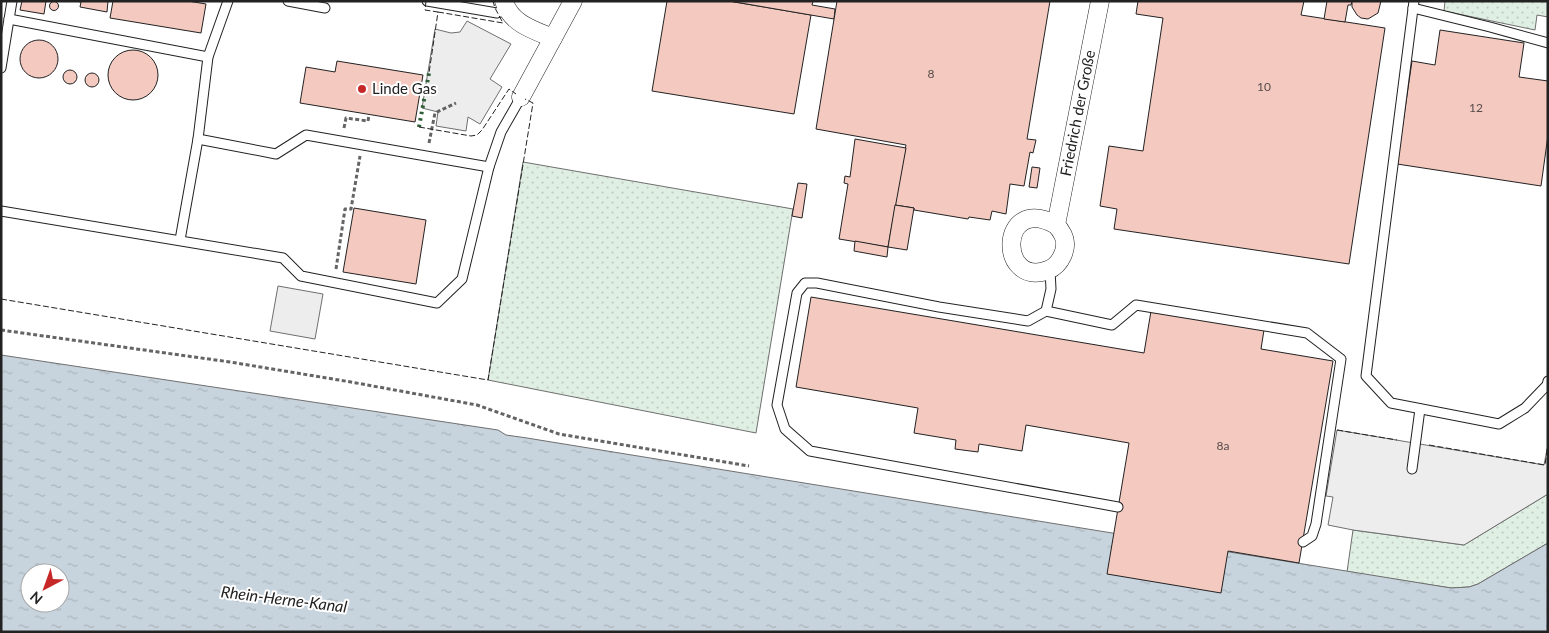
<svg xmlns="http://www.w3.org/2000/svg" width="1549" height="633" font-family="Lato,sans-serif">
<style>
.grass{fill:url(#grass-dots);stroke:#6f6f6f}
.parking{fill:#ededed;stroke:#6f6f6f}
.water{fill:url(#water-ripples);stroke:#6f6f6f;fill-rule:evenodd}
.building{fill:#f3c9c0;stroke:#222}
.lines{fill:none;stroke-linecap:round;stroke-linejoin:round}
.lane-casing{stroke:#222;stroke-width:11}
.street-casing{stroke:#222;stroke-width:19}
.path{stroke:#646464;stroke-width:3;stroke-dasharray:4 2.5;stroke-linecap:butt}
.lane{stroke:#fff;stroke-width:9}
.street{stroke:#fff;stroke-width:18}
.hedge{stroke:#2f5e38;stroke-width:4;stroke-dasharray:2.5 4;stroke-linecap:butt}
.fence{stroke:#222;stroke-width:1;stroke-dasharray:6 2.5;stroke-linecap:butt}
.poi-dot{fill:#c62828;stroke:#fff;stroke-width:2}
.labels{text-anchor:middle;stroke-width:4;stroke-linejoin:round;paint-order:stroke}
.number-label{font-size:12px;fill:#564c4a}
.poi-label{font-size:15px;fill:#222;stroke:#fff;text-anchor:start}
.street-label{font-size:15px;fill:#222;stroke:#fff}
.water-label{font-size:16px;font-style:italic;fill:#222;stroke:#fff}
</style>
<defs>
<pattern id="grass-dots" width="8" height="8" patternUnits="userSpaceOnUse" patternTransform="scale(1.25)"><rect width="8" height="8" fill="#e0efe3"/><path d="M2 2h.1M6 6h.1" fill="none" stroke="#c0cdc2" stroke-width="1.8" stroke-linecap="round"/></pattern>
<pattern id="water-ripples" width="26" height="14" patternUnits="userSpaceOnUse" patternTransform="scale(1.25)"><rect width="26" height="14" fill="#c7d3dd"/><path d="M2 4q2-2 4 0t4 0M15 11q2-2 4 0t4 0" fill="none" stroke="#abb5bd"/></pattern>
</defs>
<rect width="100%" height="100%" fill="#fff"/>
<g class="grass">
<polygon points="1445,1 1548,1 1548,17 1537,15 1535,30 1444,11"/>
<polygon points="523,162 793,209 756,433 488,380"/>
<polygon points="1548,494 1548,543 1478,584 1469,587 1451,588 1347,572 1353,530 1464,545"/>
</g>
<g class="parking">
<polygon points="467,21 511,44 490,79 502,87 480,124 468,117 466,131 436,126 438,112 422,108 435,29 451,33 460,32"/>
<polygon points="278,286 323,294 315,339 270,331"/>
<polygon points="1337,430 1544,465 1548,444 1548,494 1464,545 1353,530 1328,525 1333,497 1326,496"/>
</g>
<path class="water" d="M1,355l497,75 8,5 21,3 924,150 18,-1 9,-3 70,-41v89h-1547zM30,573h30v30h-30z"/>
<g class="building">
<polygon points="22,1 46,1 44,14 20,10"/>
<polygon points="74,1 108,1 107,12 80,7 81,2"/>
<polygon points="113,1 188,1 206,4 201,33 110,18"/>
<polygon points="667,1 729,1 811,15 794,114 652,91"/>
<polygon points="729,1 813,1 812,5 835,9 834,19"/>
<polygon points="837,1 1050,1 1027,139 1036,140 1033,153 1030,152 1024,186 1010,184 1006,214 992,211 990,220 969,217 968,219 914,210 914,208 895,205 906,145 816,129"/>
<polygon points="1138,1 1304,1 1301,15 1385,28 1349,264 1114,229 1117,209 1100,206 1109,146 1143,151 1163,18 1136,14"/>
<polygon points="1327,1 1352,1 1351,5 1348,5 1345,22 1324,19"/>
<polygon points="1381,1 1378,13 1368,19 1361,18 1357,15 1352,7 1352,1"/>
<circle cx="54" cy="6" r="4.5"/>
<polygon points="1440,30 1524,43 1519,77 1548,81 1548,135 1541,186 1397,164 1412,61 1435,65"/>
<circle cx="39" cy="59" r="19"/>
<circle cx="133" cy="75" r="25"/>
<polygon points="337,61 423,75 415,122 300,103 306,67 335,72"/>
<circle cx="70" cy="77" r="7"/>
<circle cx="92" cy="80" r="7"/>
<polygon points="855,139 906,148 888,247 839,239 848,184 844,183 845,176 850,177"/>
<polygon points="1032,167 1040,168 1037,188 1029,187"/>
<polygon points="798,183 807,184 802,218 792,216"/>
<polygon points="895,205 914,208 907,250 888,247"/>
<polygon points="354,208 426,220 416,284 343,272"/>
<polygon points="855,241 888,247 887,257 854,251"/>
<polygon points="811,297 1144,353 1151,311 1264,330 1261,349 1333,361 1299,563 1228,551 1221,593 1107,574 1129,443 1026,425 1022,451 979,444 978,452 955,449 956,440 914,433 918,408 796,387"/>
</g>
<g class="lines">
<defs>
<g id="lane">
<polyline points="228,1 208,57 198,139 276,154 306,135 489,167"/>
<polyline points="288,1 325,8"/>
<polyline points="427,1 497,13 507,10"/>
<polyline points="1414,1 1366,376 1391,403 1499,424 1525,408 1547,385 1548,381"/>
<polyline points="1413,8 1490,27 1548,43"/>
<polyline points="9,19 208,57"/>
<polyline points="1,68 12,1"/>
<polyline points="1,211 283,258 301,276 437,303 462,279 489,167 501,132 521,97"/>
<polyline points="180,240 198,139"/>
<polyline points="1050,270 1051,289 1046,311 1028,321 939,307 817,283 805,283 797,293 777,405 785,429 810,451 1118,507"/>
<polyline points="1046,311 1112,325 1136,305 1307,333 1341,359 1316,524 1312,536 1303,542"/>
<polyline points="1412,469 1420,409"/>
</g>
<g id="street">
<path d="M504,1c6,22 29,29 49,37"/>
<polyline points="521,97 573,1"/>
<path id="s1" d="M1056,225c-58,-32 -58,64 -8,45 13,-5 21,-23 15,-35 -2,-4 -4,-7 -7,-10l44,-224"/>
</g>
</defs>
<use href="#lane" class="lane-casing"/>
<use href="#street" class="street-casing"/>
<g class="path">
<polyline points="344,128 346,118 368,121 369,115"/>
<polyline points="429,143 435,113 456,103"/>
<polyline points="336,269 345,209 351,209 360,156"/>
<polyline points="1,330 230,362 351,382 477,405 559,434 749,466"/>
</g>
<use href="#lane" class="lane"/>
<use href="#street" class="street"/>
<polyline class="hedge" points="419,127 429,73"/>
<g class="fence">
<polyline points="426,1 425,10 438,12 429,73"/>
<polyline points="438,12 503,23 495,8 493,1"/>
<polyline points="419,127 471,136 477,135 482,130 509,89 516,94"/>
<polyline points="1,299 488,380 533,103 525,99"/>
<polyline points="1337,430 1397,440"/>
<polyline points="1429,445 1545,465 1548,444"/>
</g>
</g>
<circle class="poi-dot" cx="362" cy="89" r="5"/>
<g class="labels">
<g class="number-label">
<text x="931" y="78">8</text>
<text x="1264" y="91">10</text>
<text x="1476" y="112">12</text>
<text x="1223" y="450">8a</text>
</g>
<g class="poi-label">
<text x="372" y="94">Linde Gas</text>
</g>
<g class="street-label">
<text dy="5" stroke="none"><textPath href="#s1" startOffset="284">Friedrich der Große</textPath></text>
</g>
<g class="water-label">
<text transform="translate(284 599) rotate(7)" y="6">Rhein-Herne-Kanal</text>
</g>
</g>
<rect width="1549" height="633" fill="none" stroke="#222222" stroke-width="5"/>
<g transform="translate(45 588) rotate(221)"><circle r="24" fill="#ffffff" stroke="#a7a7a7"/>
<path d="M0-4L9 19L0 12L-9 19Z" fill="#c62828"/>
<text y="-8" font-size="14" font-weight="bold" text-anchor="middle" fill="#222222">N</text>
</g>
</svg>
